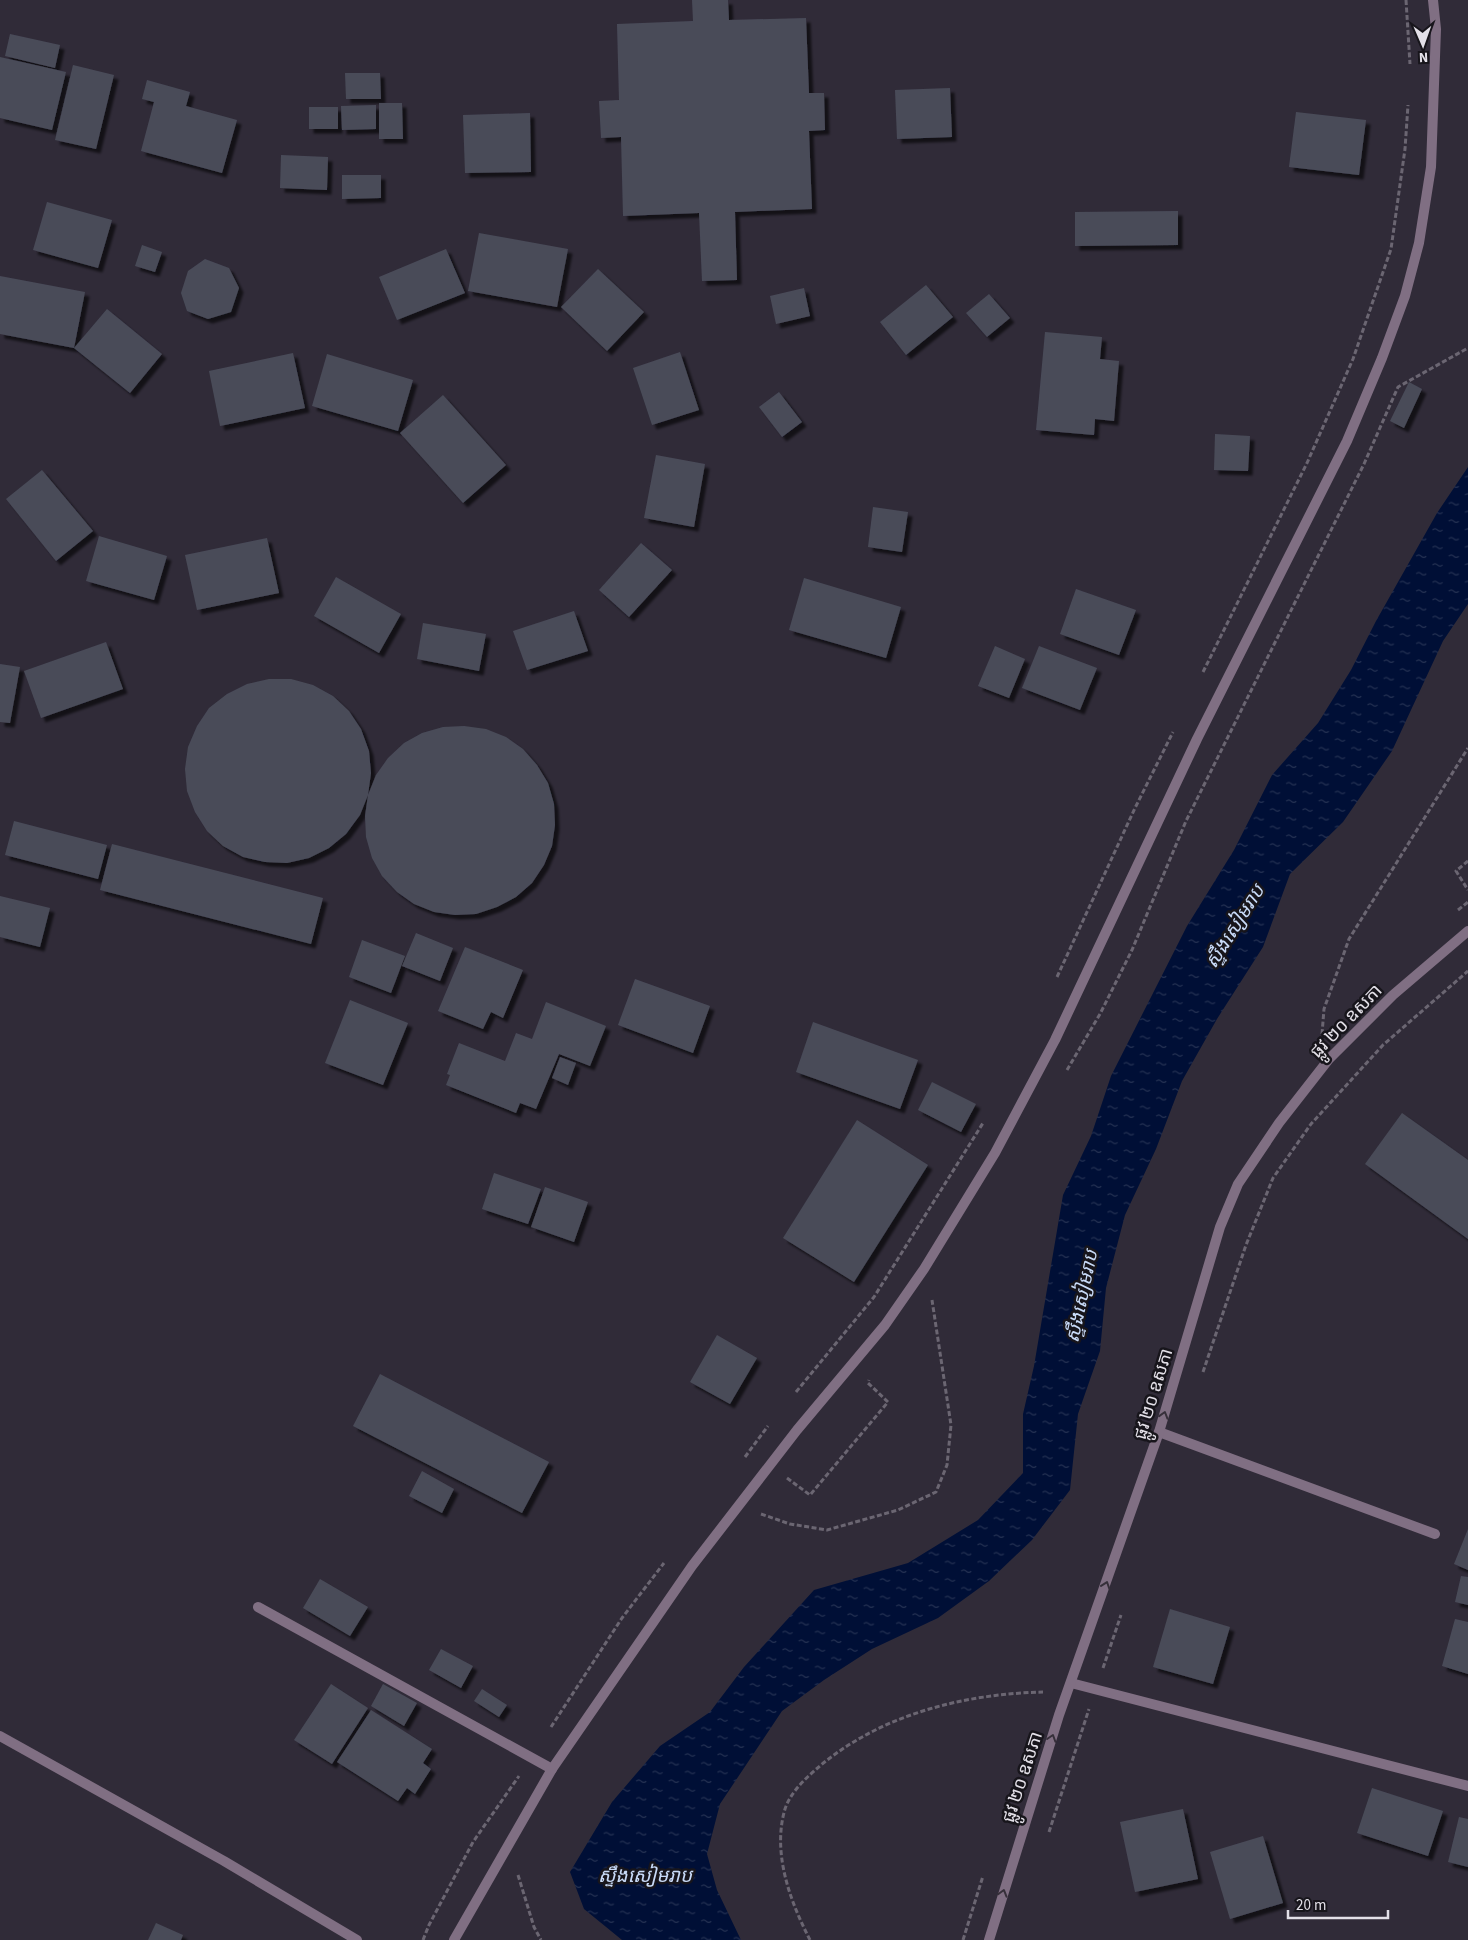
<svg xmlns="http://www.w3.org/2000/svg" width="1468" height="1940" font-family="'Source Sans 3','Noto Sans Khmer',sans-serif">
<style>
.water{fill:url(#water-ripples)}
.building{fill:#494b59;filter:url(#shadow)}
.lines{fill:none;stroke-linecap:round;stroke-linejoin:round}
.path{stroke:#6b6672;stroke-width:3;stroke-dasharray:5 2.5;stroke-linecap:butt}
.service{stroke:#806f83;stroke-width:10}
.minor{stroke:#806f83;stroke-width:10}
.oneway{stroke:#36303a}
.labels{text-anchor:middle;stroke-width:5;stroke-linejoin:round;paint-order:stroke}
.street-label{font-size:18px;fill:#e3e0e8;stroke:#17151b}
.water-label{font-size:19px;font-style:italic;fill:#c8daf7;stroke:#17151b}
</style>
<defs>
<pattern id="water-ripples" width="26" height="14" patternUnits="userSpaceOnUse" patternTransform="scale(1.25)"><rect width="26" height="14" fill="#000f36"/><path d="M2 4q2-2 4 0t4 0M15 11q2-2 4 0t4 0" fill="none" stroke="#253253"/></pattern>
<filter id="shadow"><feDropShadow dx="4.5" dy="4.5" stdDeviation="1" flood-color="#0009"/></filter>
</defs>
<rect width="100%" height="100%" fill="#302b38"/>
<polygon class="water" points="1468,467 1468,604 1443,641 1392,751 1343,822 1290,874 1263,947 1217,1019 1182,1081 1156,1149 1125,1215 1106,1288 1100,1351 1078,1414 1070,1490 1032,1540 989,1581 938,1618 872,1649 824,1680 782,1711 720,1804 707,1854 717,1890 741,1940 622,1940 584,1909 570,1872 612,1802 660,1746 710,1712 744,1667 814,1590 908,1563 978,1520 1023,1473 1023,1414 1034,1366 1063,1195 1091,1136 1111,1076 1187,926 1234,850 1272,775 1318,723 1351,670 1376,621 1437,513"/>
<g class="building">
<polygon points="692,0 728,0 729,20 806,18 809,93 824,93 825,130 809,131 812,209 735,212 737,280 702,281 699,213 623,216 621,137 601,138 599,101 619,100 617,24 693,21"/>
<polygon points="10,34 60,45 55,68 5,56"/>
<polygon points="0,57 66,72 52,130 0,118"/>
<polygon points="73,65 114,75 96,149 55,140"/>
<polygon points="345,73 380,73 381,99 346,99"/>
<polygon points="147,80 190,92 186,106 237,120 222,173 141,151 154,102 142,99"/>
<polygon points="950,88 952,137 897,139 895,90"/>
<polygon points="379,103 402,103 403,139 379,139"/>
<polygon points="376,105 376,129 342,130 341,106"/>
<rect x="309" y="107" width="29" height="22"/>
<polygon points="1296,112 1366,120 1359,175 1289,167"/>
<polygon points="530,113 531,172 465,173 463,115"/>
<polygon points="281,155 328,157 327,190 280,188"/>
<polygon points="342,175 381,175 381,198 342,199"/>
<polygon points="47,202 112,220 98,268 33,250"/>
<polygon points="1178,211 1178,245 1075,246 1075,212"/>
<polygon points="479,233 568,249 557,307 468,291"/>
<polygon points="142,245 162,252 155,272 135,266"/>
<polygon points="446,249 465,293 397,320 379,277"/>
<polygon points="205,259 229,268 239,288 231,312 208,319 187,311 181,293 188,271"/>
<polygon points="598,269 644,312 607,351 561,307"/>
<polygon points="0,276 85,292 74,348 0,334"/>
<polygon points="926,285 953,317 906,355 880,322"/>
<polygon points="804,288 810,316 776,324 770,296"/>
<polygon points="989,294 1010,318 987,337 966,313"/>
<polygon points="107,309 162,354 130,393 74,348"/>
<polygon points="1045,332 1102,337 1100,359 1119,361 1114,421 1095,419 1094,435 1036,430"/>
<polygon points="680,352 699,410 652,425 633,368"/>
<polygon points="293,353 305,408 220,426 209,371"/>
<polygon points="327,354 413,380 398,431 312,406"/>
<polygon points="1409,382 1422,389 1404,428 1390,421"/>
<polygon points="779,392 802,422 782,437 759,407"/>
<polygon points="443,395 506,465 463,503 400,433"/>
<polygon points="1215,434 1250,436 1248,471 1214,470"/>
<polygon points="656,455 705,464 694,527 644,518"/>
<polygon points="42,470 93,531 56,561 6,499"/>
<polygon points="873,507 908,512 902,552 868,547"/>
<polygon points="99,536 167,556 154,600 86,581"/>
<polygon points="267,538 279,593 197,610 185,555"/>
<polygon points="641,543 672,570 629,617 599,590"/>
<polygon points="336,577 401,614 379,653 314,616"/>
<polygon points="804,578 901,607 886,658 789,630"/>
<polygon points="1076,589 1136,610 1119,655 1060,634"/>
<polygon points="574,611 588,651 527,670 513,631"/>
<polygon points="423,623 486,634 479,671 417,659"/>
<polygon points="106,642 123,689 41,718 24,671"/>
<polygon points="995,646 1025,659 1009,698 978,686"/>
<polygon points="1039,646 1097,668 1080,710 1022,688"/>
<polygon points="0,664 20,667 10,723 0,722"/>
<polygon points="269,679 291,679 313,685 333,696 349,711 361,729 369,751 371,773 368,795 376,775 388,758 404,743 422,733 443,727 464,726 486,729 506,737 523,749 537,765 548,783 554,804 555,825 552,846 544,865 532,883 516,897 497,907 476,914 455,915 434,912 414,904 397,892 382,876 372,858 366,837 365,816 368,795 360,815 346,834 329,848 309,858 287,863 265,862 243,857 223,846 207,831 195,812 187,791 185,769 188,747 197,726 209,708 227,694 247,684"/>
<polygon points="14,821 107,845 98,879 5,855"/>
<polygon points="112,844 323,898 311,944 100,890"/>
<polygon points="0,896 50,908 40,947 0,937"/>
<polygon points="416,933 453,948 440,981 402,966"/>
<polygon points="362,940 405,956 391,993 349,977"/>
<polygon points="465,947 523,970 503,1018 491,1012 483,1029 438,1011"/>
<polygon points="635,979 710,1006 693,1053 618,1025"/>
<polygon points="350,1000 408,1023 383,1085 325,1063"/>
<polygon points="546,1002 606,1026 590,1066 559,1054 536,1109 520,1103 516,1113 446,1085 450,1075 447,1074 459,1043 505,1061 516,1033 532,1039"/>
<polygon points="813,1022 918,1060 900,1109 796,1072"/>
<polygon points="560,1057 576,1063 568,1085 552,1078"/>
<polygon points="932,1082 976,1104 961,1132 918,1110"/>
<polygon points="1402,1113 1468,1160 1468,1239 1365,1164"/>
<polygon points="857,1120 928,1165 854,1282 783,1238"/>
<polygon points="494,1173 541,1189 528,1224 482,1209"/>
<polygon points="545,1187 588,1202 574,1242 531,1227"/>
<polygon points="717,1335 757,1358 730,1404 690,1382"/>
<polygon points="380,1374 549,1462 522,1513 353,1426"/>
<polygon points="422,1471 454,1489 442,1513 409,1496"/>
<polygon points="1468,1529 1468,1570 1454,1564"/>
<polygon points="1461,1576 1468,1577 1468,1605 1455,1602"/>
<polygon points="320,1579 368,1607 350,1636 303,1608"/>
<polygon points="1170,1609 1230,1627 1213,1684 1153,1667"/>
<polygon points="1455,1619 1468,1622 1468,1674 1442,1666"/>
<polygon points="441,1649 473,1666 461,1688 429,1670"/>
<polygon points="331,1684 368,1708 332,1764 294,1740"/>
<polygon points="383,1684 417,1703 404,1726 371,1706"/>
<polygon points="482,1689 507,1705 499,1717 474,1701"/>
<polygon points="371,1710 432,1749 423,1763 431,1769 415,1794 407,1788 398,1801 337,1762"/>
<polygon points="1372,1788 1443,1811 1428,1856 1357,1833"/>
<polygon points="1183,1809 1198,1879 1135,1892 1120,1822"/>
<polygon points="1459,1817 1468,1819 1468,1867 1448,1862"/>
<polygon points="1263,1836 1283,1903 1230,1919 1210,1852"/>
<polygon points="156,1923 183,1935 181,1940 148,1940"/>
</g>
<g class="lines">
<g class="path">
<polyline points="1406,0 1410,64"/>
<polyline points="1203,672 1307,463 1353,359 1391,249 1405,149 1408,105"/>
<polyline points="1468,861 1456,871 1468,890"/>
<polyline points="1458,910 1468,902"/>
<polyline points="1057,977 1135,808 1173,732"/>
<polyline points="1322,1034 1324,1009 1349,939 1468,748"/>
<polyline points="1067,1070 1100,1014 1132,950 1186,821 1364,464 1398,387 1468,348"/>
<polyline points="1203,1372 1246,1245 1273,1178 1311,1124 1383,1045 1468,971"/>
<polyline points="796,1392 874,1297 983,1123"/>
<polyline points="745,1457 768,1426"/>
<polyline points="787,1478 810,1495 888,1402 868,1383 869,1380"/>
<polyline points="761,1514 790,1524 827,1530 898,1510 936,1492 947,1465 951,1425 932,1300"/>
<polyline points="1103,1668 1121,1615"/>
<polyline points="551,1727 622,1618 664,1563"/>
<polyline points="1049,1832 1089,1709"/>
<polyline points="518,1875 534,1927 541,1940"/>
<polyline points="423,1940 429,1925 473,1842 519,1776"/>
<path d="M810,1940c-20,-39 -38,-87 -25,-131 6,-18 22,-32 36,-44 62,-51 143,-71 222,-73"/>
<polyline points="963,1940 983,1876"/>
</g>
<polyline class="service" points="258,1607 552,1769"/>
<g class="minor">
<polyline points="1159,1432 1435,1534"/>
<polyline points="1071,1683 1468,1786"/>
<polyline points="0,1736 224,1861 357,1940"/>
<polyline points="454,1940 552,1769 692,1566 797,1430 885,1325 924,1269 995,1153 1055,1040 1197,739 1347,441 1382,358 1405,296 1419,243 1431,167 1436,29 1433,0"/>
<polyline points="989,1940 1059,1715 1159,1432 1220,1227 1238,1184 1279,1123 1329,1059 1393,995 1468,931"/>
</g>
</g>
<defs><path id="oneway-chevron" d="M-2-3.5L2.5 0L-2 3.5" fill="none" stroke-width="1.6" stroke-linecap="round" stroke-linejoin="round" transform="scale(1.25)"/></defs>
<g class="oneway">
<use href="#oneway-chevron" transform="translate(1164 1415) rotate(-73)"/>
<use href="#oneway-chevron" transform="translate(1106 1585) rotate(-71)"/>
<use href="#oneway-chevron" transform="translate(1052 1738) rotate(-72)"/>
<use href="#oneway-chevron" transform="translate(1003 1893) rotate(-74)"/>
</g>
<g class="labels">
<g class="street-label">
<text transform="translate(1346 1021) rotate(-46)" y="6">ផ្លូវ ២០ ឧសភា</text>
<text transform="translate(1153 1394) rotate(-73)" y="6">ផ្លូវ ២០ ឧសភា</text>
<text transform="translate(1022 1777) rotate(-72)" y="6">ផ្លូវ ២០ ឧសភា</text>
</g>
<g class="water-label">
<text transform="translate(1234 926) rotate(-58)" y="7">ស្ទឹងសៀមរាប</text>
<text transform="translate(1081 1296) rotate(-78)" y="7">ស្ទឹងសៀមរាប</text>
<text x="645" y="1882">ស្ទឹងសៀមរាប</text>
</g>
</g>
<g transform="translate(1423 45) rotate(178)" stroke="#17151b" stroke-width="4" paint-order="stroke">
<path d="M0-4L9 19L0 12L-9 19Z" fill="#e3e0e8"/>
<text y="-8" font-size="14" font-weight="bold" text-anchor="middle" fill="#e3e0e8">N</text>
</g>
<path d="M1288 1910v8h100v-8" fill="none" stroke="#e3e0e8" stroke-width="2.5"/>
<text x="1296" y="1910" font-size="15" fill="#e3e0e8" stroke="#17151b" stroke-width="4" paint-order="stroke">20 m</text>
</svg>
